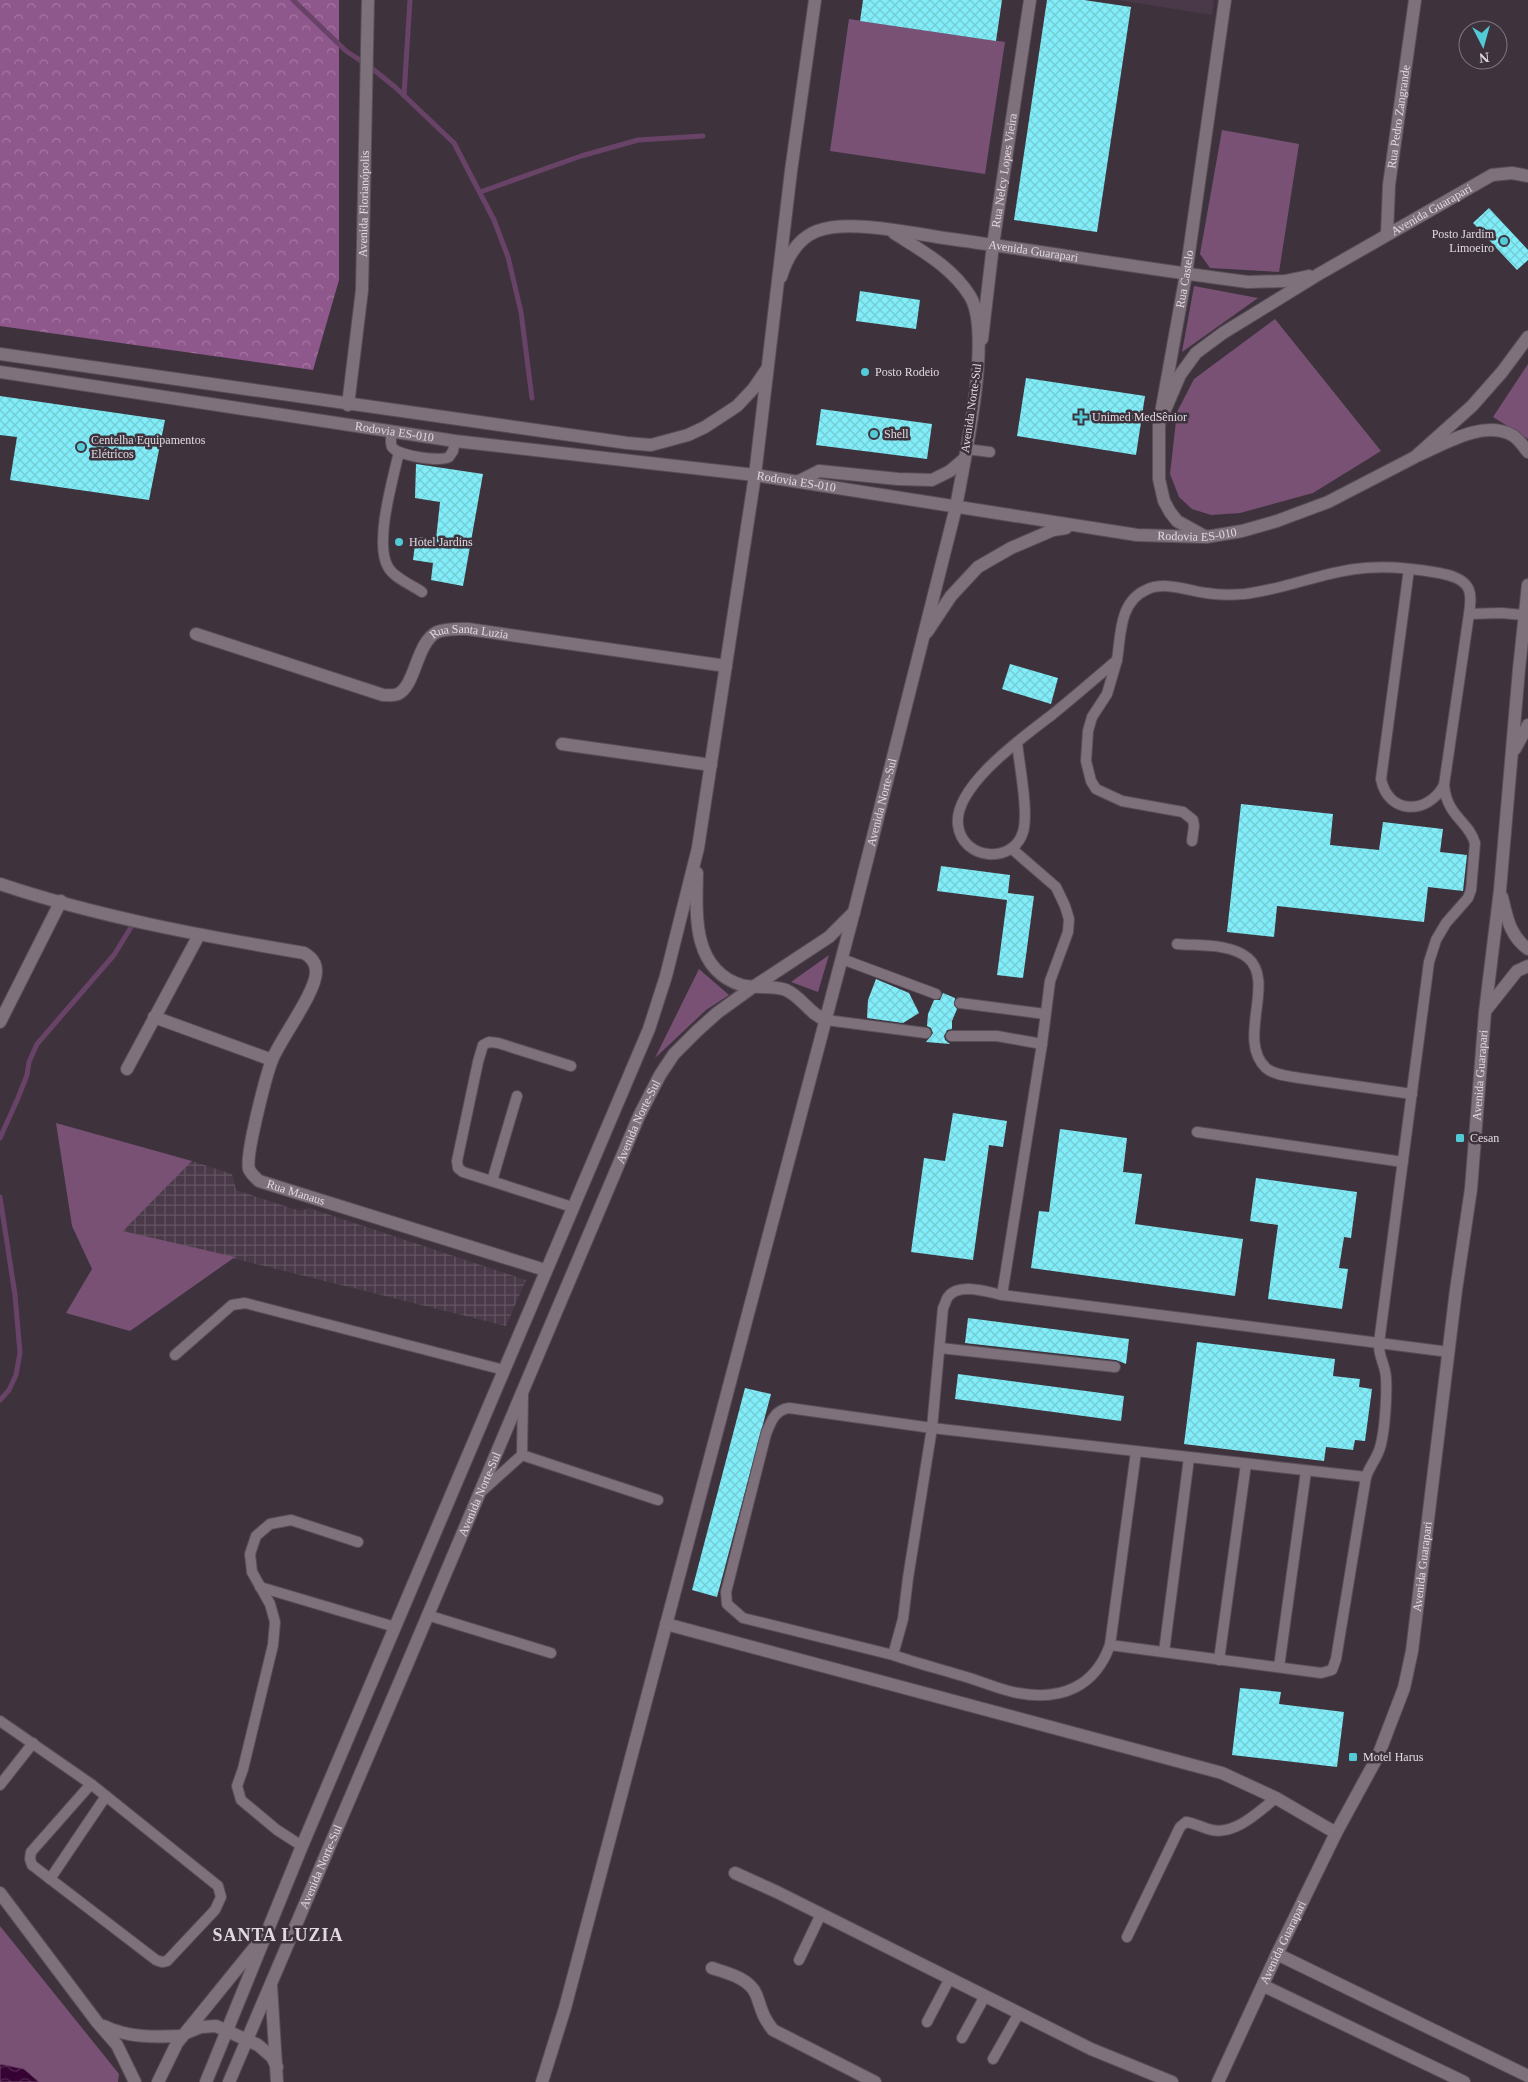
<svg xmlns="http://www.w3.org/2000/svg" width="1528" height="2082" font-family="Georgia,serif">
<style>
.built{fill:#4a3948}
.industrial{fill:url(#industrial-grid)}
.grass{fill:#785175}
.forest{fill:url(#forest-crowns)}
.water{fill:url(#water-waves);stroke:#694367}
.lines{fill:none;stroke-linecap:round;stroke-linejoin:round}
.stream{stroke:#694367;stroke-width:5}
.building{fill:url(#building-cross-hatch)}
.service-casing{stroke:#594f58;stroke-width:12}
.minor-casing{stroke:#594f58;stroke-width:14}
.tertiary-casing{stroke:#594f58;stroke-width:14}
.secondary-casing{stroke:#594f58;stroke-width:14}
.service{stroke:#7e717c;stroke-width:10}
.minor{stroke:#7e717c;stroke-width:12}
.tertiary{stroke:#7e717c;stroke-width:12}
.secondary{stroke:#7e717c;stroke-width:12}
.poi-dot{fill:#52cbd7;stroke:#3e333d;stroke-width:2}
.labels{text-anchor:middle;stroke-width:5;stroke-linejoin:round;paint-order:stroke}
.street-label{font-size:12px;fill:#e0d9df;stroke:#3e333d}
.poi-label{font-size:12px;fill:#e0d9df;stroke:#3e333d;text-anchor:start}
.district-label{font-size:18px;font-weight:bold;letter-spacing:1px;fill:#e0d9df;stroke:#3e333d}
</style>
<defs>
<pattern id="industrial-grid" width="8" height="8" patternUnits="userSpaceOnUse" patternTransform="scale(1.25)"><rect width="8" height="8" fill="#4a3948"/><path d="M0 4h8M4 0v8" fill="none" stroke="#645562"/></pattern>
<pattern id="forest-crowns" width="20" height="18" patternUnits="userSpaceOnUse" patternTransform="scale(1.25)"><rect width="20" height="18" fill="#8f588c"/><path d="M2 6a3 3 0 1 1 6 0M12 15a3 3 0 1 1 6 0" fill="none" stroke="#a477a1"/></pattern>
<pattern id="water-waves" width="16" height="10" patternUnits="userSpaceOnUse" patternTransform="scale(1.25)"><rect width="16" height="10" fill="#360334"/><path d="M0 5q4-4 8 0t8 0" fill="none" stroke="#532751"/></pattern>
<pattern id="building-cross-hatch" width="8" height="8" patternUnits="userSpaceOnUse" patternTransform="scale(1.25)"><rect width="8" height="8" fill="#80edf8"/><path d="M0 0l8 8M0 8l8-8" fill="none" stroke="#74cbd4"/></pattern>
</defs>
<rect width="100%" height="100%" fill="#3e333d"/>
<polygon class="built" points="1118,0 1214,0 1212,15"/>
<polygon class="industrial" points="192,1161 232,1174 236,1190 300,1211 309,1208 526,1280 506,1326 123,1231"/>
<g class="grass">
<polygon points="849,19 1005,42 985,174 830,151"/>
<polygon points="1222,130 1299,144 1279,272 1210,268 1200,254"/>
<polygon points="1194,286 1258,298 1182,352"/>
<polygon points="1275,319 1381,451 1313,493 1240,513 1211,515 1192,509 1179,497 1170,474 1177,412 1194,379"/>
<polygon points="1528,364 1528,439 1493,417"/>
<polygon points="829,955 818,992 791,982"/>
<polygon points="699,969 729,995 706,1010 655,1058"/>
<polygon points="56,1123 192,1161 123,1231 235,1257 130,1331 66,1313 92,1269 72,1226"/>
<polygon points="0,1926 119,2074 118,2082 39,2082 24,2069 0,2064"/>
</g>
<polygon class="forest" points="0,0 339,0 339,280 313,370 0,326"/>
<polygon class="water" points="0,2064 24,2069 39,2082 0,2082"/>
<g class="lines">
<g class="stream">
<polyline points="293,0 346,51 369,66 395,87 454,143 494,220 508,257 521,312 532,398"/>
<polyline points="404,95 410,0"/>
<polyline points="480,192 581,156 638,140 703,136"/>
<polyline points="0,1138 18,1098 27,1075 29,1062 37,1044 114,955 133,924"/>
<polyline points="0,1197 15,1295 20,1353 16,1375 9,1390 0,1400"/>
</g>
</g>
<g class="building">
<polygon points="863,0 1002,0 996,41 860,21"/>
<polygon points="1047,0 1084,0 1131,7 1097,232 1014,220"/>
<polygon points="1489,208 1528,250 1528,260 1517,270 1473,223"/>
<polygon points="860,291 920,300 916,329 856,321"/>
<polygon points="1026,378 1145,396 1136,455 1017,436"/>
<polygon points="0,396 165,420 149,500 10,480 17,437 0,435"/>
<polygon points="821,409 932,424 927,459 816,445"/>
<polygon points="416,464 483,474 463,586 431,580 433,563 413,560 416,537 436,539 440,502 415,498"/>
<polygon points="1010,664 1058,678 1051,704 1002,689"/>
<polygon points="1241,804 1333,814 1330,845 1379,850 1383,822 1443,829 1440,852 1467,855 1463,891 1428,887 1424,922 1277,906 1274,937 1227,932"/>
<polygon points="941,866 1010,875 1008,893 1034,896 1023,978 997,975 1007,900 937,891"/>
<polygon points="876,979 909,993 919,1013 903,1023 867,1018 868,1000"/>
<polygon points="943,993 955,998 954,1005 957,1009 952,1021 952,1029 947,1030 944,1036 945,1040 950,1044 926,1042 933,1033 931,1028 927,1026 928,1014 934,1000 940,1000"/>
<polygon points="953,1113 1007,1121 1003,1147 989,1145 973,1260 911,1252 924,1158 945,1161"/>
<polygon points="1060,1129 1127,1138 1123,1172 1142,1174 1135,1224 1243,1239 1235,1296 1031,1268 1039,1211 1049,1212"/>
<polygon points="1256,1178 1357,1192 1351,1238 1344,1237 1339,1268 1348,1269 1342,1309 1268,1299 1278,1225 1250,1221"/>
<polygon points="968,1318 1129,1339 1126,1364 1116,1360 965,1343"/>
<polygon points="1197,1342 1335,1359 1333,1376 1360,1379 1359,1387 1372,1389 1365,1441 1355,1440 1353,1450 1326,1447 1324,1461 1184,1444"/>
<polygon points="958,1374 1124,1396 1121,1421 955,1399"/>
<polygon points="745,1388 771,1394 717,1597 692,1590"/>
<polygon points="1240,1688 1281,1692 1279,1704 1344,1712 1337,1767 1232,1755"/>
</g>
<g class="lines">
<defs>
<g id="service">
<path d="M392,432c-1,5 -2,11 0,15 6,9 48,15 57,10l4,-6 2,-10"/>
<polyline points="966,449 990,452"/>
<path d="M399,452c-6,27 -25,91 -11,115 6,11 24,18 34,25"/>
<path d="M1409,569l-28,210c7,36 47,36 63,6"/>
<polyline points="1117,660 1107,694 1092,717 1088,731 1086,761 1091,781 1096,789 1122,801 1183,812 1193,820 1194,826 1192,841"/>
<path d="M1017,742c2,22 12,70 6,90 -10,33 -61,28 -65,-7 -5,-39 68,-90 95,-111 22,-18 43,-36 64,-54 4,-25 2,-58 29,-70 17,-9 41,0 60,3 12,2 25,2 38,1 38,-4 73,-20 111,-25 27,-4 57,-1 84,4 10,2 24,5 29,15 4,7 2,18 1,26l32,-1 22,2"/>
<path d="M1012,849l44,38 9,19 4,13 -1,13 -18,49 -8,63 -40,251 377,48 50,-381 7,-22 10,-17 22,-25 3,-8 4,-47c-7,-23 -28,-26 -31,-58l25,-171"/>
<path d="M1177,944c21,2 53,-1 71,14 28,24 -12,82 18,110 8,7 22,8 33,10l113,16"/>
<polyline points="842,959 936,994"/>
<polyline points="960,1003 1045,1014"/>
<polyline points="826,1020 926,1033"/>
<polyline points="951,1036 997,1036 1042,1044"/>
<polyline points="571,1066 498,1043 489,1042 483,1045 478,1062 457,1161 458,1168 463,1172 572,1207"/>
<polyline points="1197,1132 1403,1162"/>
<polyline points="492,1181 517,1096"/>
<path d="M1002,1295c-14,-3 -44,-13 -54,2 -2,2 -3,8 -5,11l-11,120 434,49c3,-9 8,-15 12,-24 7,-15 9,-59 8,-76 -1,-13 -8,-21 -7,-34l70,9"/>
<polyline points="940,1348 1115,1367"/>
<polyline points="175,1355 232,1305 245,1303 504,1370"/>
<polyline points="1136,1452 1110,1645 1321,1673 1332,1670 1336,1659 1366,1477"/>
<polyline points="522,1455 658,1500"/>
<polyline points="482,1491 522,1455 523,1395"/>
<polyline points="260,1587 395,1627"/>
<polyline points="427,1615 551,1653"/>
<polyline points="1164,1652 1189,1458"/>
<path d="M893,1655l-150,-37 -16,-14 -1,-12 40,-158c5,-13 9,-24 23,-26l143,20 -24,150 -5,41 -10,36c23,8 47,14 70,21 18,5 37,14 55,17 43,8 77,-6 92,-48"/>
<polyline points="1219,1660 1246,1464"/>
<polyline points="1279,1667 1306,1471"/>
<polyline points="0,1721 91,1784 218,1886 221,1897 215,1910 167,1961 162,1962 156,1960 32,1865 30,1859 31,1852 91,1784"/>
<polyline points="0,1785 33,1743"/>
<polyline points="302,1846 277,1830 241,1800 237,1786 243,1769 273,1645 275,1622 270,1604 252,1572 250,1554 256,1536 270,1524 291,1520 358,1542"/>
<polyline points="50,1879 106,1796"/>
<path d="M1127,1937l53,-110 6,-5c9,1 16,6 26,8 24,5 47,-19 64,-32"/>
<polyline points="799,1960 821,1914"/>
<polyline points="927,2022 950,1978"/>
<polyline points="962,2038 985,1996"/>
<polyline points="993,2059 1019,2013"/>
</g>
<g id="minor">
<path id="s1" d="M1387,234l2,-49 26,-185"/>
<path id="s2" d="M982,339l11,-94 37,-245"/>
<path id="s3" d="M348,405l14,-115 6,-290"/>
<path id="s4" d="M1161,413l25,-139 39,-274"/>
<path id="s5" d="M196,634l187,61c5,0 11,1 15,-1 18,-9 18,-51 39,-62 10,-4 21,-3 31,-3l258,37"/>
<polyline points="562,744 711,765"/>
<path id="s6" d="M0,884c98,33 203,52 304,69 7,4 12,9 12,18 1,20 -35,67 -44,89 -6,16 -27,96 -23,109 2,5 6,8 10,12l286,89"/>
<polyline points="154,1017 272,1060"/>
<polyline points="0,1022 61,901"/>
<polyline points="127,1069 199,935"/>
<polyline points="666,1624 1222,1773 1276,1798 1336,1833"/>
<polyline points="735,1873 777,1892 1091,2049 1172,2082"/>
<polyline points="0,1893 97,2022 117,2045 135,2082"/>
<path d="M712,1968c15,5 37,10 44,26 6,16 6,22 17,36l102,52"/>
<path d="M104,2026c24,12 52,11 78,10"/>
<polyline points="542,2082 565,2008 854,912"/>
</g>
<g id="tertiary">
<path d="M894,233c28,18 58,34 76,63 23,38 -6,165 -14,211"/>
<path id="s7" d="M781,277c6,-20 16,-38 36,-46 32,-12 93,2 127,7 102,14 202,31 304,44l37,-1 24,-5"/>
<path d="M1419,455c27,-12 64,-35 93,-20 6,3 12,12 16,17"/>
<path id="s8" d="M1206,537l-29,-16 -7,-9 -6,-11 -5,-22v-55l21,-49 16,-22 27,-20 96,-59 173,-99 20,-2 16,3"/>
<polyline points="1515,749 1528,725"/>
<path d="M1502,897c5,21 8,39 26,52"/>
<polyline points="1486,1010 1517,971 1528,966"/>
<polyline points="1277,1954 1528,2076"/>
<polyline points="1264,1986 1464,2082"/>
<path id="s9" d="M1218,2082l59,-128 59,-121 42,-77 26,-68 8,-37 44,-361 15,-101 14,-177 15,-122 19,-221 9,-84"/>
</g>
<g id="secondary">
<polyline points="0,354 627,443 651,445 688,435 705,427 737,406 754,388 767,369"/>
<path id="s10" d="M0,372l455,69 300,34 382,60 69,2 36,-6 35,-10 51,-19 87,-45 57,-51 30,-34 26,-35"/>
<polyline points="799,481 819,471 898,479 932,480 950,471 964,459"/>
<polyline points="927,632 951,596 978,567 1011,548 1053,530 1066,528"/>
<path d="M697,873c-1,42 -5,96 44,112 15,4 31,0 45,5 16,7 24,25 40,30"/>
<polyline points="271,1985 277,2082"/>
<polyline points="186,2033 201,2027 216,2026 258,2045 272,2057 277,2067"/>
<polyline points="158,2082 177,2043 259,1942"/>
<polyline points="206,2082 302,1846 649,1029 666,976 698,848 755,475 791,171 815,0"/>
<path id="s11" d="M229,2082c137,-322 275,-643 410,-966l21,-41 14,-21 23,-23 20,-18 36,-26 76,-50 25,-25 102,-405"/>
</g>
</defs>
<use href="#service" class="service-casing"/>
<use href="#minor" class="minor-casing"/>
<use href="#tertiary" class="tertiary-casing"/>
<use href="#secondary" class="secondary-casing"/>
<use href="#service" class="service"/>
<use href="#minor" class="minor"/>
<use href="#tertiary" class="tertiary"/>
<use href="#secondary" class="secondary"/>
</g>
<g class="poi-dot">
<circle cx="1504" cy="241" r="5"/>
<circle cx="865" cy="372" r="5"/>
<path d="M1078.5 409.5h5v5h5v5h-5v5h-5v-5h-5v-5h5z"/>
<circle cx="874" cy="434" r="5"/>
<circle cx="81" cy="447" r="5"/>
<circle cx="399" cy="542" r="5"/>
<rect x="1455" y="1133" width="10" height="10" rx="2.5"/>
<rect x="1348" y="1752" width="10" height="10" rx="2.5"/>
</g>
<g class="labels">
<g class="street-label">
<text dy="4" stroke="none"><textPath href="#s1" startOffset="118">Rua Pedro Zangrande</textPath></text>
<text dy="4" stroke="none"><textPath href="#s2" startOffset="170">Rua Nelcy Lopes Vieira</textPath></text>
<text dy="4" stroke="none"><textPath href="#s3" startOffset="202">Avenida Florianópolis</textPath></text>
<text dy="4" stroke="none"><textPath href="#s8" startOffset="491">Avenida Guarapari</textPath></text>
<text dy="4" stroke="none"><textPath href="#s7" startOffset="279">Avenida Guarapari</textPath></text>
<text dy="4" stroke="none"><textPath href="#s4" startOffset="136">Rua Castelo</textPath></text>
<text transform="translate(971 408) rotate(-82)" y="4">Avenida Norte-Sul</text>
<text dy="4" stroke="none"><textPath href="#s10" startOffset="399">Rodovia ES-010</textPath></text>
<text dy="4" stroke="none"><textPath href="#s10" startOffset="804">Rodovia ES-010</textPath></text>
<text dy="4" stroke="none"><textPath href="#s10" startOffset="1209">Rodovia ES-010</textPath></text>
<text dy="4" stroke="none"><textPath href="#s5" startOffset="319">Rua Santa Luzia</textPath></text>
<text dy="4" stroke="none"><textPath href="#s11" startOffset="1464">Avenida Norte-Sul</textPath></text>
<text dy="4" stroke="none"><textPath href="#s9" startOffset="1054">Avenida Guarapari</textPath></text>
<text dy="4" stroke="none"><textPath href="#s11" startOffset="1044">Avenida Norte-Sul</textPath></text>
<text dy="4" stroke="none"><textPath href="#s6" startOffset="601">Rua Manaus</textPath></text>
<text dy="4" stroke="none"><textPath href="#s11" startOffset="639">Avenida Norte-Sul</textPath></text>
<text dy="4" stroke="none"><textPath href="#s9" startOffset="559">Avenida Guarapari</textPath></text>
<text dy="4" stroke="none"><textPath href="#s11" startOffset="234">Avenida Norte-Sul</textPath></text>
<text dy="4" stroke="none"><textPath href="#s9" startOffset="154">Avenida Guarapari</textPath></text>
</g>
<g class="poi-label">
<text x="1494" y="238" text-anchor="end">Posto Jardim<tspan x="1494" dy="14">Limoeiro</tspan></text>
<text x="875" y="376">Posto Rodeio</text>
<text x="1092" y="421">Unimed MedSênior</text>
<text x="884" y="438">Shell</text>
<text x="91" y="444">Centelha Equipamentos<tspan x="91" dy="14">Elétricos</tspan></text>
<text x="409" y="546">Hotel Jardins</text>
<text x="1470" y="1142">Cesan</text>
<text x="1363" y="1761">Motel Harus</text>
</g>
<g class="district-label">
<text x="278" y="1941">SANTA LUZIA</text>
</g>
</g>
<g transform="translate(1483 45) rotate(174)"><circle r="24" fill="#3e333d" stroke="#7f757e"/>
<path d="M0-4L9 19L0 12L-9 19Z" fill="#52cbd7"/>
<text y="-8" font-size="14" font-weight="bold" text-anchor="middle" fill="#e0d9df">N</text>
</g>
</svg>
